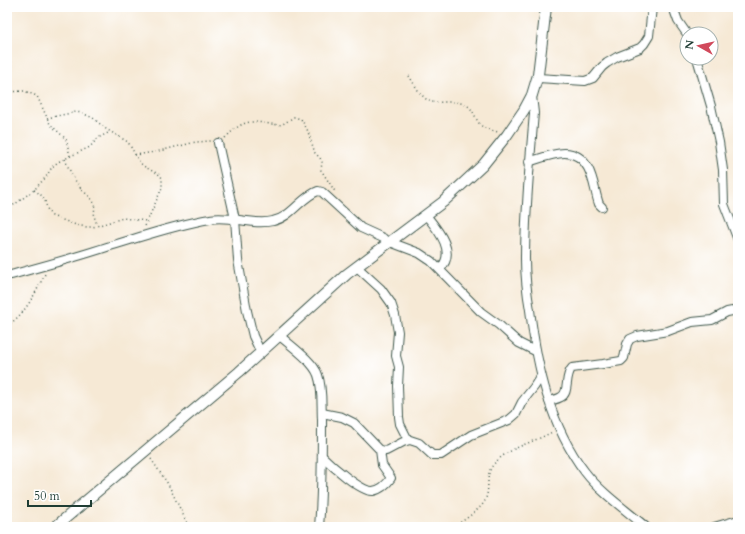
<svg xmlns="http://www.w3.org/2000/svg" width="745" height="534" font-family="Cardo,serif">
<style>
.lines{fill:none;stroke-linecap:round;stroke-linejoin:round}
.minor-casing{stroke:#3f574c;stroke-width:10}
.tertiary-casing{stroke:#3f574c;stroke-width:12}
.path{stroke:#3f574c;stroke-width:1.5;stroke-dasharray:1 3;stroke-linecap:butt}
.minor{stroke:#fff;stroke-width:8}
.tertiary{stroke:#fff;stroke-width:10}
</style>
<rect width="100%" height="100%" fill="#fff"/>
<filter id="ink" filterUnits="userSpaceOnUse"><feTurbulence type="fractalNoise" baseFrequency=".025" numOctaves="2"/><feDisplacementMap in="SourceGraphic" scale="8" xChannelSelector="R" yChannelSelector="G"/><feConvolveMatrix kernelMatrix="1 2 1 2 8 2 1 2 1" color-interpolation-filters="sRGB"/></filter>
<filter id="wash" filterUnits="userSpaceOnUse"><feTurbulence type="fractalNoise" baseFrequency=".012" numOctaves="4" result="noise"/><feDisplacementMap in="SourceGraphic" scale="16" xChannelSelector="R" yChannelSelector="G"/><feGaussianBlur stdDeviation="0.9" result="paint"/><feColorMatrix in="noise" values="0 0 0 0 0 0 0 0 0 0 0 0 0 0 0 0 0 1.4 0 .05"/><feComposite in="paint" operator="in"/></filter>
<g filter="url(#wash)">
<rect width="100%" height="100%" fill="#f6e9d5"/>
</g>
<g filter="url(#ink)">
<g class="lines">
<defs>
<g id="minor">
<polyline points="673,7 678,21 687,34"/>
<polyline points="697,58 711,106 719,142 723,170 724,204 738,240"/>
<polyline points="538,78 585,81 593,78 602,67 607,63 617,57 640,48 644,44 649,36 652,7"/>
<path d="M532,96l2,17c-4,49 -9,97 -9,146 0,17 2,34 5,51 7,57 20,116 55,162 16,21 41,38 61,55"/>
<polyline points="218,143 235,219 238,260 247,311 253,336 261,353"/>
<path d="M529,162c21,-7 46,-19 59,6 6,11 7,25 11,36l3,3"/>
<path d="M426,215c12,15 31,37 14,54"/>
<polyline points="390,242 419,253 431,261 481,312 499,325 519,343 535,351"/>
<polyline points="357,267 381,289 391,303 395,315 398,332 396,356 399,367 398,386 399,417 400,424 408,440"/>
<path d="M7,276c33,-9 67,-18 100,-29 34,-10 67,-22 103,-28 21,-4 43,7 63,2 19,-4 28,-24 45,-30l4,1 39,36 22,10 5,5"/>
<path d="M280,336c11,10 33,25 38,39 5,14 3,31 4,45 0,36 0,72 -3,107"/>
<path d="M549,401c4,-1 9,-2 12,-4 9,-4 3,-21 11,-29l31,-4 18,-3 3,-3 3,-14 3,-5 7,-3 31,-5 24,-9 20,-2 15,-8 11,-2"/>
<polyline points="322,413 342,417 354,423 380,450 386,451 403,442 410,440 419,443 432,455 441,455 471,435 509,420 516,414 522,402 534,387 541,376"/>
<path d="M322,456c9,9 39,36 51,35 7,-1 14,-7 18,-13l-9,-13 -2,-15"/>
<polyline points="714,527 738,520"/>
</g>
<polyline id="tertiary" points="55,527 239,372 347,274 443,202 483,165 507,135 524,110 532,95 538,75 546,7"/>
</defs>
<use href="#minor" class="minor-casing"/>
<use href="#tertiary" class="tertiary-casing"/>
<g class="path">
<path d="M409,76c6,9 12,22 22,26 11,1 25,-2 35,3 9,4 9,17 17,22 4,2 10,4 15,5"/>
<polyline points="7,92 24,91 37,96 50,124 66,139 70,156"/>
<polyline points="47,118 76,112 82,113 93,118 106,129 128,142 140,163 145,167 160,175 162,178 162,188 145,226"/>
<path d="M225,138c22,-22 26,-16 54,-13l4,-1 11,-7 7,2 6,10 8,24 5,5 2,4 -1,8 15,23"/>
<polyline points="135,155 155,152 196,142 211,141"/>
<path d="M65,159c4,11 9,21 17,31 3,3 8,6 11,11 4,8 -2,15 5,24"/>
<path d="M34,190c17,10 8,16 18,26l24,9 11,2h6l30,-9 24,3"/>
<polyline points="7,210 34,190 46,177 52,167 58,162 90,147 98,138 110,132"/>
<path d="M7,326c19,-13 28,-32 38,-52"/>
<polyline points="151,459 168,484 189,527"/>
<path d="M454,527c9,-7 29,-18 32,-29 4,-11 -1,-23 7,-33 15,-18 40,-22 59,-33"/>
</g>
<use href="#minor" class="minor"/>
<use href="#tertiary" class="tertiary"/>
</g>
</g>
<rect width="745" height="534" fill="none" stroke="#fff" stroke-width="24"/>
<g transform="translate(699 46) rotate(278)"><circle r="19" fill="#ffffff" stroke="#a5b1ae"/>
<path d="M0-3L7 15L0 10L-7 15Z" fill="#d1495b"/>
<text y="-6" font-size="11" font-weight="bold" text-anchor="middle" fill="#1f3d34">N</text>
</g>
<path d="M28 500v6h63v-6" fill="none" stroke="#1f3d34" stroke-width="2"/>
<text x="34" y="500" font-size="12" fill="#1f3d34" stroke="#ffffff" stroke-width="3" paint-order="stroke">50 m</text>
</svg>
